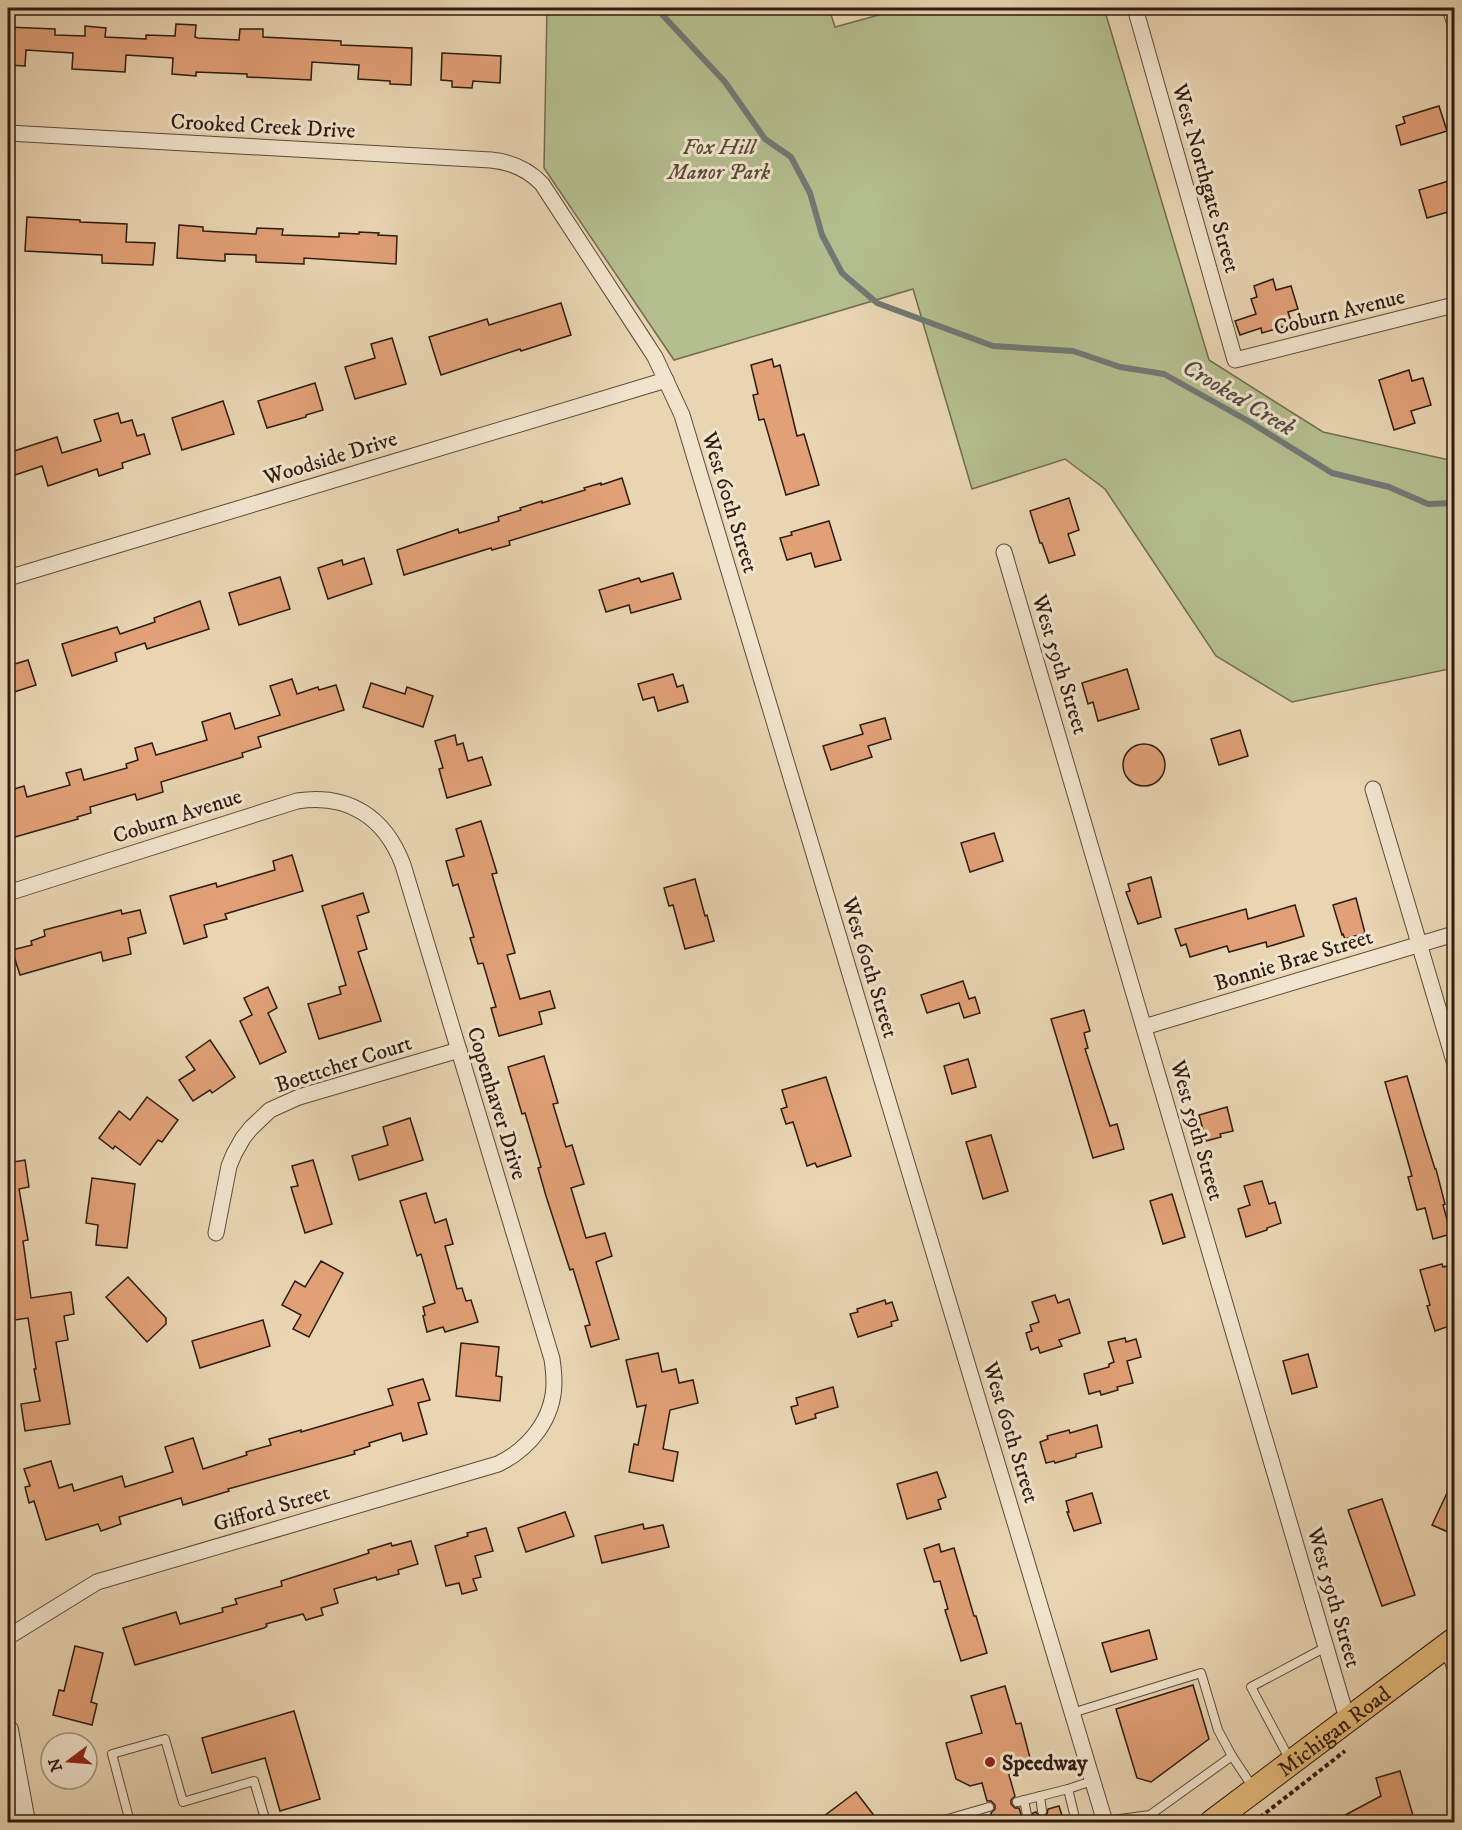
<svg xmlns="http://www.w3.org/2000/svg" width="1462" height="1830" font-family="'IM FELL DW Pica',serif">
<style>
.green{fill:#b4be8e;stroke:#726c50;stroke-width:1.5}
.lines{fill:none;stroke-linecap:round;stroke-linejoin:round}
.stream{stroke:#717875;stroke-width:6}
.building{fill:#e1a076;stroke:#2f1b11;stroke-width:1.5}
.service-casing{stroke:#5e4a39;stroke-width:10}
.minor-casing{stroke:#5e4a39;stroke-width:17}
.tertiary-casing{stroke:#5e4a39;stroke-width:22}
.primary-casing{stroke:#2f1b11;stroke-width:26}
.path{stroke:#2f1b11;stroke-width:4;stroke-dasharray:4.5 3;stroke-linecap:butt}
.service{stroke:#f1e4cd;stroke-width:8}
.minor{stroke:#f1e4cd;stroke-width:15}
.tertiary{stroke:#f1e4cd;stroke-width:20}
.primary{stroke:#e4ba79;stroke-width:24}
.poi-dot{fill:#8f2418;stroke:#f1e4cd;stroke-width:2}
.labels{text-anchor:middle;stroke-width:6;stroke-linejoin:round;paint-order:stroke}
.street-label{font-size:22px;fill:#2f1b11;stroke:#f1e4cd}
.park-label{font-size:22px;font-style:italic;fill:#574c36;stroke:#f1e4cd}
.poi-label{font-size:22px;font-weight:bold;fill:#2f1b11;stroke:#f1e4cd;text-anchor:start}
.water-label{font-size:24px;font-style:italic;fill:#504a43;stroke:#f1e4cd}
</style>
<rect width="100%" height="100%" fill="#e9d5b2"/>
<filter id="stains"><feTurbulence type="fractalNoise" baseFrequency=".00333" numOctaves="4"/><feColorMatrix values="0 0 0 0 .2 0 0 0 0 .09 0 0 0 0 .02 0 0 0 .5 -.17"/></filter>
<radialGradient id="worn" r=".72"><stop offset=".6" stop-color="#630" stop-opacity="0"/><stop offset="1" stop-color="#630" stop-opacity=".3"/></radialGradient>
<polygon class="green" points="547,8 829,8 835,27 904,8 1104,8 1209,360 1323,432 1454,461 1454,668 1292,702 1216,656 1105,489 1065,459 972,489 913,289 674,360 544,168"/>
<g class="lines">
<polyline class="stream" points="656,8 725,82 765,139 791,157 810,193 822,235 842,273 877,303 993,346 1073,351 1120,367 1164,374 1250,422 1332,473 1389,487 1428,504 1454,503"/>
</g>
<g class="building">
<polygon points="176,24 196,25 195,37 198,38 239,40 240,29 263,29 263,37 341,41 341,45 412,48 411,85 390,84 390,81 358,79 359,65 312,62 311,80 247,77 247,74 196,72 196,76 172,74 173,58 126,55 125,72 72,69 73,53 26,50 25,66 8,65 8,27 55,29 55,35 85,36 85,26 106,28 105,37 146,39 146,35 175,36"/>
<polygon points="442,53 501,56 500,83 473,81 472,88 452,87 452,81 441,80"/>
<polygon points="1439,106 1447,131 1401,145 1396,126 1405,123 1403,117"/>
<polygon points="1455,179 1455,210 1427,218 1419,190"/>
<polygon points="27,217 80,220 80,222 127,224 126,242 155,243 153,265 102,263 102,255 25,251"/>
<polygon points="179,225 203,227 203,231 256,234 257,228 283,229 282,235 339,237 339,233 359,234 359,232 379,233 378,235 397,236 396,264 304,258 304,264 256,262 256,255 225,254 225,261 222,261 177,258"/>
<polygon points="1273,279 1276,290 1291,286 1298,309 1288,312 1292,324 1262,333 1261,328 1240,335 1235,321 1256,314 1251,299 1257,297 1254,286"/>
<polygon points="561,303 571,335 521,351 520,349 441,375 429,337 487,319 489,325"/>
<polygon points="392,338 406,384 355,399 345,367 375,358 371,344"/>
<polygon points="772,359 774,367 780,365 797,436 804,434 819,485 786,495 764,419 759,420 753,395 758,394 751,365"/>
<polygon points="1409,370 1412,381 1423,378 1431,405 1411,411 1415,423 1394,430 1379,380"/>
<polygon points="315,383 323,410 306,415 306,417 267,428 258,401"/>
<polygon points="223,401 234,434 182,450 172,418"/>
<polygon points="118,413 121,423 132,420 137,436 144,434 150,454 122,463 123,468 99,476 97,469 48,486 42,466 15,475 8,453 57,437 62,453 101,441 94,420"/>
<polygon points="622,478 630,504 509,541 510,545 492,550 491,548 404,575 397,550 458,529 459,533 499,521 498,517 521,510 520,508 542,501 542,503 585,490 584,488 601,483 601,485"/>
<polygon points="1069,498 1079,530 1068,534 1075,555 1049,563 1042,543 1040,543 1030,511"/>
<polygon points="829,521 841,560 815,567 811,553 787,560 780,538 792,535 791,532"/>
<polygon points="364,558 372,584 328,599 318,568 342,560 343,565"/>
<polygon points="673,573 681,599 631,613 629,605 606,612 599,590 639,578 641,582"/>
<polygon points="280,577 290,609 239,625 229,593"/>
<polygon points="200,601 209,629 147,649 145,643 115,653 117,661 72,676 62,644 117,627 120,634 155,622 154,618"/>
<polygon points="28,660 36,685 8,694 8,666"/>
<polygon points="1127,669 1139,709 1098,721 1093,702 1088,704 1082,683"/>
<polygon points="673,674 677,687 683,685 688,702 658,711 654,697 643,700 638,684"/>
<polygon points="292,679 297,694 318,687 319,690 336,685 344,710 258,737 261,747 242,753 243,757 161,782 163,792 137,800 135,794 90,807 91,813 77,817 78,819 8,839 8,791 24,786 27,797 70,785 66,773 81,769 84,780 127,768 126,764 138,760 135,748 152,743 156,755 207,740 202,722 230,713 235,729 280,715 270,686"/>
<polygon points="371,683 405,694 407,687 433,696 423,727 363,707"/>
<polygon points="885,718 891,739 868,746 872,757 831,770 823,746 863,734 860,725"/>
<polygon points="1240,730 1248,756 1219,765 1211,739"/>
<polygon points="455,735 457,745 463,743 468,761 482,757 491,785 447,798 439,769 443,768 435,741"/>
<circle cx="1144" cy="765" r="21"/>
<polygon points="481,821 497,873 492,874 515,953 507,955 520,999 550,991 555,1008 539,1012 542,1024 499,1036 491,1008 496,1007 483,963 478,964 470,938 474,937 458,884 453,886 446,861 464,856 456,829"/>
<polygon points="994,833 1003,861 970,872 961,843"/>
<polygon points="292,855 303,891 225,914 227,919 204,925 207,937 184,944 170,896 216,883 217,887 275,870 273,861"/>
<polygon points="1151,877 1161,917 1138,924 1126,892 1130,891 1128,884"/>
<polygon points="695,879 705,916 707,915 714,941 685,949 673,905 669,906 664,888"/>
<polygon points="363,893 369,912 357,916 367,949 358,952 381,1021 319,1039 308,1004 341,994 339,987 346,985 322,906"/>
<polygon points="1356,898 1365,933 1345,939 1343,934 1342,935 1333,905"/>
<polygon points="1295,905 1304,936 1267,947 1266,942 1229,952 1227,946 1190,957 1186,944 1181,946 1175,929 1246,909 1248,919"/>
<polygon points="121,910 122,914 140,910 146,933 128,938 131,954 103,961 101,952 20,975 12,950 32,945 31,941 45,936 44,930"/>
<polygon points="963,981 969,999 975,997 980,1013 964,1018 959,1003 927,1013 921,995"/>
<polygon points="268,987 277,1008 268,1013 286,1052 260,1064 240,1021 252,1015 244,998"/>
<polygon points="1084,1010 1090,1031 1084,1033 1088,1048 1085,1049 1110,1126 1117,1124 1124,1149 1093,1158 1051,1019"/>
<polygon points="210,1040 235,1077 212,1093 210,1090 193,1101 179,1080 195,1070 186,1057"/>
<polygon points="544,1056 558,1103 553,1104 566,1147 572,1145 584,1184 571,1188 586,1238 605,1233 612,1256 596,1262 619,1339 591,1347 585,1326 590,1325 573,1269 570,1270 546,1196 538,1168 541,1167 525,1113 522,1114 508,1067"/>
<polygon points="968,1059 976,1087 952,1094 944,1066"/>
<polygon points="1407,1076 1422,1127 1435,1169 1436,1169 1445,1204 1443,1205 1451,1234 1433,1239 1425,1208 1417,1210 1408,1177 1412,1176 1385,1082"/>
<polygon points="826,1077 851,1156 817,1167 815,1163 807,1166 793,1122 786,1124 781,1109 787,1107 782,1090"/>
<polygon points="147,1097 178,1120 162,1142 158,1140 140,1165 115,1146 113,1149 99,1138 119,1111 130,1120"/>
<polygon points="1227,1107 1233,1131 1220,1134 1221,1137 1206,1141 1199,1115"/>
<polygon points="410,1118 423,1160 359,1180 352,1156 388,1145 383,1127"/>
<polygon points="991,1135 1008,1191 983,1199 966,1142"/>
<polygon points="25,1160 29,1187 19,1189 28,1240 23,1241 31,1298 71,1292 74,1314 64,1316 68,1340 56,1342 70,1424 25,1431 21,1404 40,1401 34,1369 36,1369 28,1318 8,1321 8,1163"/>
<polygon points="313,1160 332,1224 305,1233 291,1187 298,1186 292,1166"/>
<polygon points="92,1178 135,1184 127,1248 96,1245 98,1225 86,1223"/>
<polygon points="1262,1181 1269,1204 1275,1202 1281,1223 1267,1228 1267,1230 1246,1237 1238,1209 1250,1205 1244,1186"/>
<polygon points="426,1193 435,1223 446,1219 453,1244 445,1246 457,1289 462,1288 466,1301 471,1300 478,1322 445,1332 443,1327 427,1332 423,1316 425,1315 423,1307 435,1303 421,1254 417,1256 400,1201"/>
<polygon points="1172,1194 1185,1237 1163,1244 1150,1201"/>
<polygon points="321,1261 343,1273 309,1337 293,1329 301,1315 282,1305 295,1281 305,1287"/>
<polygon points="1442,1264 1443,1267 1455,1264 1455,1324 1435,1331 1427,1306 1430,1305 1420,1270"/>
<polygon points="128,1277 166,1318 166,1324 147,1342 106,1297"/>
<polygon points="1055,1295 1058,1303 1069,1299 1080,1333 1059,1340 1062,1346 1040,1353 1038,1347 1031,1350 1026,1333 1032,1331 1030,1325 1039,1322 1032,1302"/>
<polygon points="885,1300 886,1304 892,1302 898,1320 891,1322 892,1326 858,1337 850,1314 858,1312 857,1309"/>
<polygon points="263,1320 270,1346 200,1368 192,1341"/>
<polygon points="1125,1338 1126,1342 1136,1339 1141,1357 1127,1361 1133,1383 1117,1387 1118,1390 1101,1395 1100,1391 1089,1394 1084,1374 1109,1367 1109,1364 1114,1362 1108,1342"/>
<polygon points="461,1343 499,1347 496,1376 502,1377 500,1401 456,1396"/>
<polygon points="658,1353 662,1372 676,1369 679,1383 693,1380 698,1403 670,1410 663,1449 678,1452 673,1481 629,1472 634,1444 638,1445 646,1405 637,1407 626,1360"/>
<polygon points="1308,1354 1317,1387 1292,1394 1283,1361"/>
<polygon points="423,1379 430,1400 418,1403 427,1434 403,1441 401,1433 369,1443 370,1446 354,1451 355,1454 228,1489 229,1491 183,1505 181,1498 119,1517 121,1524 101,1531 98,1524 46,1540 34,1501 29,1503 25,1487 30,1486 24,1469 51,1461 59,1488 72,1484 74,1491 122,1476 125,1487 173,1472 165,1447 193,1438 203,1469 247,1455 246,1452 271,1445 269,1439 301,1430 301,1432 393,1405 388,1389"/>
<polygon points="833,1387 838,1407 815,1414 816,1418 796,1424 791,1407 798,1405 796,1398"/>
<polygon points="1097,1425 1102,1447 1076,1454 1076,1457 1055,1463 1054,1461 1046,1463 1040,1442 1048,1439 1047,1436 1069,1430 1070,1433"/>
<polygon points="937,1472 946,1497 938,1500 941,1509 907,1519 897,1484"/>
<polygon points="1455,1476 1455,1535 1432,1525"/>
<polygon points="1092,1493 1101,1523 1074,1531 1067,1512 1069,1512 1066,1501"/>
<polygon points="1382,1499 1415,1595 1382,1606 1348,1510"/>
<polygon points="565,1512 574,1536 526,1552 518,1528"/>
<polygon points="643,1524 644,1529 663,1525 669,1547 602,1563 595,1536"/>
<polygon points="486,1528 493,1551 475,1556 481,1577 473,1579 477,1590 462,1594 459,1583 446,1586 435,1546 468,1536 467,1533"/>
<polygon points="411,1541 418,1564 398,1570 399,1574 377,1580 376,1577 334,1589 338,1603 321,1608 323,1615 306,1620 303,1614 266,1624 267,1626 264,1628 135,1665 123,1628 176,1612 180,1624 223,1612 222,1608 237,1604 235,1599 282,1586 281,1581 351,1559 369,1553 368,1550 391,1543 392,1546"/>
<polygon points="939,1544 941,1552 954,1548 974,1616 976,1616 987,1653 961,1661 945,1610 948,1609 940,1581 934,1582 924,1549"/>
<polygon points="1149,1630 1157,1659 1111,1672 1102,1643"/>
<polygon points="75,1646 103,1653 91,1702 97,1704 92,1725 53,1715 59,1690 64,1691"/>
<polygon points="1193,1685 1209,1739 1151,1782 1137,1778 1116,1709"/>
<polygon points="1005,1686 1016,1724 1021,1723 1030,1758 1022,1772 1009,1775 1015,1796 1011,1800 1011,1804 1015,1808 1019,1808 1022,1818 1028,1821 1031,1819 1033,1813 1036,1812 1039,1816 1043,1817 1047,1814 1048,1809 1059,1806 1064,1822 993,1822 991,1813 995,1809 995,1805 991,1801 987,1801 982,1783 970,1786 956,1779 946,1743 982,1733 971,1696"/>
<polygon points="294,1711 320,1799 280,1811 265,1758 212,1773 202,1738"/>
<polygon points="1400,1771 1414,1819 1402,1822 1332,1822 1381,1796 1376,1778"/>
<polygon points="856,1792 879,1822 816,1822"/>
</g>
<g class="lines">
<defs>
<g id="service">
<polyline points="1072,1713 1201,1673 1218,1730 1232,1756 1252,1786"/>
<polyline points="1290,1760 1251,1687 1326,1647"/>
<polyline points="1040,1796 1042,1811"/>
<polyline points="1024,1800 1027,1815"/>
<polyline points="1017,1802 1068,1789"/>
<polyline points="1105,1821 1150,1815 1232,1756"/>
<polyline points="130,1822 112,1754 165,1739 183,1802 254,1781 266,1822"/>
<polyline points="945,1822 944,1820 989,1807"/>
<polyline points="1076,1822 1068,1789 1092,1781"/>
</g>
<g id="minor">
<polyline points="1135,8 1235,360 1454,305"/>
<polyline points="1450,8 1454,21"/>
<path d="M8,133l483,27c20,2 37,9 51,24l102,156 11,17 27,58 423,1407"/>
<polyline points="1004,552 1348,1722"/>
<polyline points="8,578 666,380"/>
<polyline points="1373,789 1454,1061"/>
<path d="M8,893l289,-92c51,-8 88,16 106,64l149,494c1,7 2,16 2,23 0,37 -25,67 -56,82l-401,118 -89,55"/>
<polyline points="1144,1027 1454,934"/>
<polyline points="216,1233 229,1166 234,1154 243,1138 251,1128 270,1110 299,1097 459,1050"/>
<polyline points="1448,1645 1454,1666"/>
</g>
<polyline id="tertiary" points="8,1730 25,1822"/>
<g id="primary">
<path id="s1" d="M1212,1822l242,-182"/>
</g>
</defs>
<use href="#service" class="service-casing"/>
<use href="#minor" class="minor-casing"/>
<use href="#tertiary" class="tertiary-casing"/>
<use href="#primary" class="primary-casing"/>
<polyline class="path" points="1254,1822 1345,1751"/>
<use href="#service" class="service"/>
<use href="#minor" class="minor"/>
<use href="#tertiary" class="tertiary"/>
<use href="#primary" class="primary"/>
</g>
<circle class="poi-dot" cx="990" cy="1762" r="6"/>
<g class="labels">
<g class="street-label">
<text transform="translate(263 125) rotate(3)" y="8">Crooked Creek Drive</text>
<text transform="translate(1207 178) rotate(74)" y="8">West Northgate Street</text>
<text transform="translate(1339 311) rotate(-14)" y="8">Coburn Avenue</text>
<text transform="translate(330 457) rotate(-17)" y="8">Woodside Drive</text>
<text transform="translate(731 502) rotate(73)" y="8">West 60th Street</text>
<text transform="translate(1061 664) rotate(73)" y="8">West 59th Street</text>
<text transform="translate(177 815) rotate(-18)" y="8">Coburn Avenue</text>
<text transform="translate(1293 959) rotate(-17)" y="8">Bonnie Brae Street</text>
<text transform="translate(871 967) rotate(73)" y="8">West 60th Street</text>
<text transform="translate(343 1063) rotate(-18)" y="8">Boettcher Court</text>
<text transform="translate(498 1103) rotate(73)" y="8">Copenhaver Drive</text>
<text transform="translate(1198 1130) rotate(74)" y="8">West 59th Street</text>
<text transform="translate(1012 1432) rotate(73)" y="8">West 60th Street</text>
<text transform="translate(271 1507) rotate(-16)" y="8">Gifford Street</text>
<text transform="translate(1335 1597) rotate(74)" y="8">West 59th Street</text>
<text dy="8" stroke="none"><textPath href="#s1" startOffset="152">Michigan Road</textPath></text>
</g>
<g class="park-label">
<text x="719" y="154">Fox Hill<tspan x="719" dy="25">Manor Park</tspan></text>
</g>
<g class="poi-label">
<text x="1002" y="1770">Speedway</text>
</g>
<g class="water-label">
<text transform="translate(1239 397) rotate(31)" y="8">Crooked Creek</text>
</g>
</g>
<rect width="1462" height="1830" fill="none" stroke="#e9d5b2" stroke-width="30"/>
<rect x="9" y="9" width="1444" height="1812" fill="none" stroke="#2f1b11" stroke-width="3"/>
<rect x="15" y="15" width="1432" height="1800" fill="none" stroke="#2f1b11" stroke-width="1.5"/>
<g transform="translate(69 1761) rotate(254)"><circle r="28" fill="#f1e4cd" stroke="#a39482" stroke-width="1.5"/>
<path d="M0-4.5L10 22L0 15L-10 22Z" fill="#8f2418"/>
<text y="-9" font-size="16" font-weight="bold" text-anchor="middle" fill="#2f1b11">N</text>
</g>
<rect width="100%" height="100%" filter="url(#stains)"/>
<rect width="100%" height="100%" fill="url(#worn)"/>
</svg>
